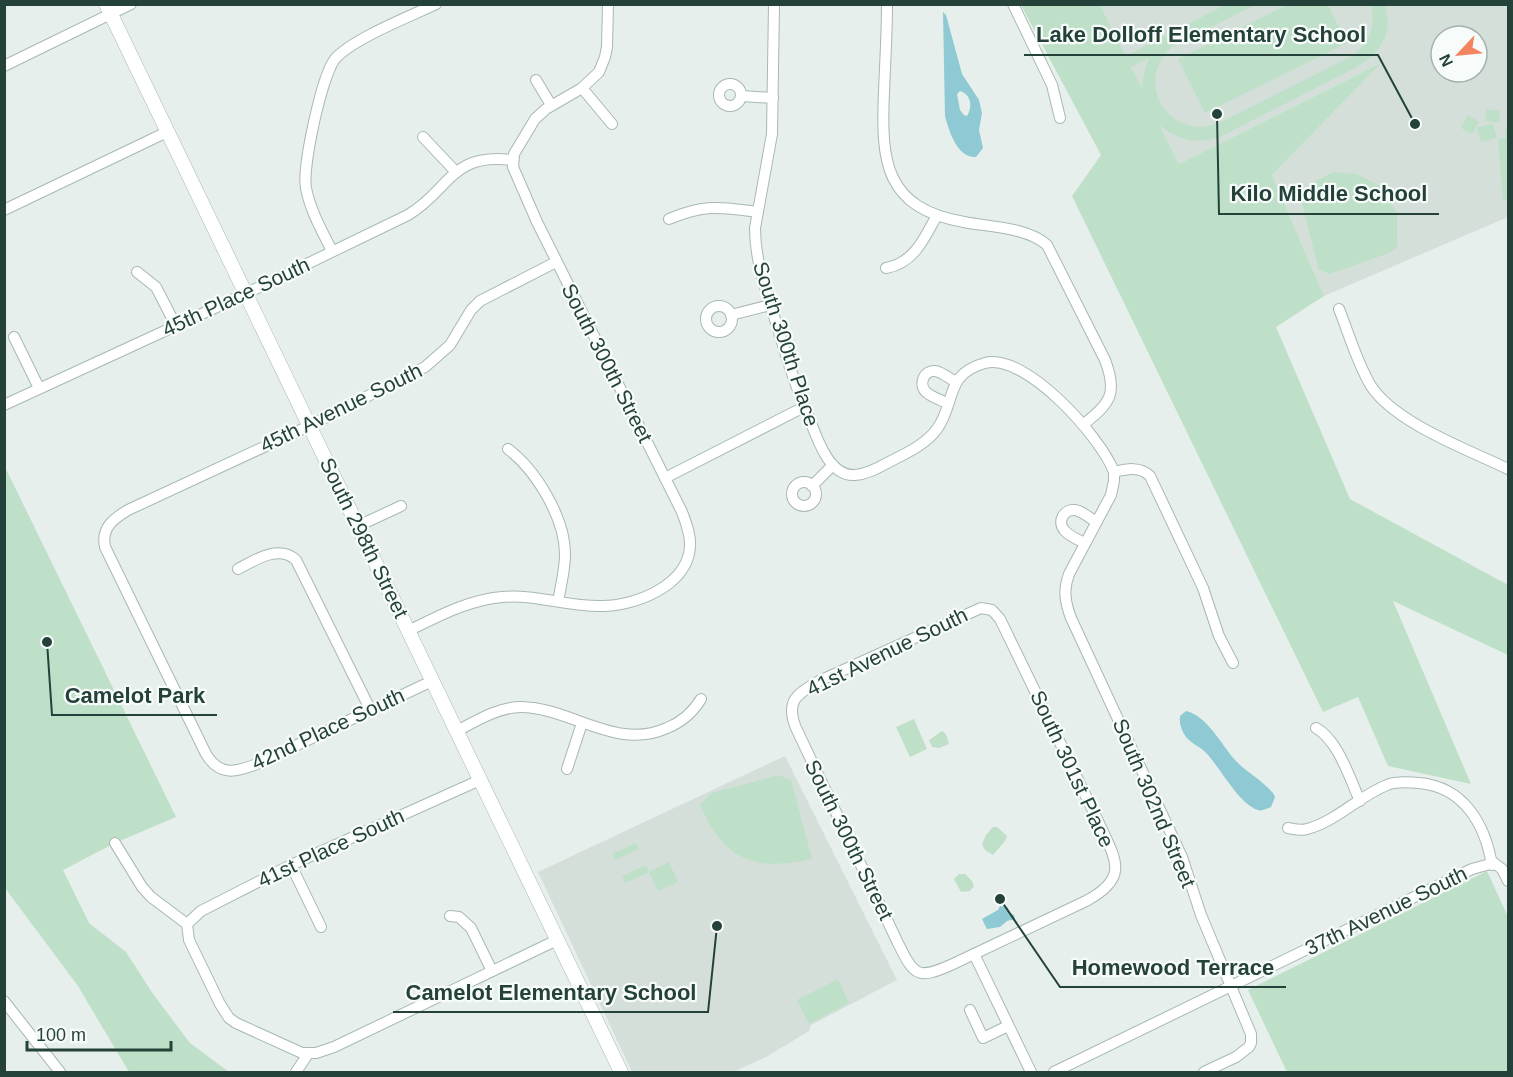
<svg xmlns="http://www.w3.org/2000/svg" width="1513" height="1077" font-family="Helvetica,sans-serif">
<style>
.built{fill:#d4dfda;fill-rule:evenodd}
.green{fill:#bfe0c8;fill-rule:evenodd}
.water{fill:#8ec9d4;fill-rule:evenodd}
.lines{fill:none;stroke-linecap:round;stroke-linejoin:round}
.minor-casing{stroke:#a8b8b2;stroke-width:12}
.tertiary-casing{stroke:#a8b8b2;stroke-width:15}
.minor{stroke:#fff;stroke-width:10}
.tertiary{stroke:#fff;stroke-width:14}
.labels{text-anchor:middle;stroke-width:4.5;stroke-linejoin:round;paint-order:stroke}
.street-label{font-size:21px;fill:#24423a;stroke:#f7fbf9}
.leader{fill:none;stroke:#24423a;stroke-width:2}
.callout-dot{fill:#24423a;stroke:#f7fbf9;stroke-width:2}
.callout-label{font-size:22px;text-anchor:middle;font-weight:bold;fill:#24423a;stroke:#f7fbf9;stroke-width:4.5;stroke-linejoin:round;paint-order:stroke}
</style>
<rect width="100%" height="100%" fill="#e6efeb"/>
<g class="built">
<path d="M1100,5h408v212l-184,79 -52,-121 107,-111 -200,100zM1441,36h36v36h-36z"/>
<polygon points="785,756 897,980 811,1025 809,1031 766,1057 733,1072 632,1072 538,872"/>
</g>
<g class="green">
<path d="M1021,5h79l26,51 99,-51h30l-83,42c-40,35 -3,95 47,76l131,-66c20,-14 26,-29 21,-52h14c9,29 -5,49 -30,63l-135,69c-25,8 -41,3 -60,-11l19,38 202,-101 -109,112 52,121 -48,31 74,172 158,86v70l-115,-54 78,183 -83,-18 -30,-69 -35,15 -251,-516 29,-41zM1149,58l-5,15 -2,15 -11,-21z"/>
<polygon points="1287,5 1328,5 1347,43 1205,113 1178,59"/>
<polygon points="1486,109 1500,111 1499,123 1485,121"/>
<polygon points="1468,115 1479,122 1472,134 1461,128"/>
<polygon points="1493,124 1497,138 1481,142 1477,127"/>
<polygon points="1505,128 1508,128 1508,200 1503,200 1498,139 1506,138"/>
<polygon points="1333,172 1357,174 1380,186 1397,213 1397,247 1389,253 1330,274 1319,270 1301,200 1305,187"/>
<polygon points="5,467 176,817 115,843 63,870 89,923 126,952 153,994 190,1043 229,1072 129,1072 78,986 5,888"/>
<polygon points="914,719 927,749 910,757 896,727"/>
<polygon points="942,731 946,734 949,744 939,748 932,747 929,740"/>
<path d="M779,775l12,5 21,79c-58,13 -88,1 -112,-54l12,-12z"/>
<polygon points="993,827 997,827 1007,836 1005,841 993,855 985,850 982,844 986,835"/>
<polygon points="636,843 639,849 615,860 612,854"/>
<polygon points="669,862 678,882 658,891 649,872 625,883 622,876 646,865 649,872"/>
<polygon points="1487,871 1508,917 1508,1072 1287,1072 1248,990"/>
<polygon points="959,874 965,874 972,881 974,886 970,891 961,892 954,879"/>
<polygon points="838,979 849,1003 809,1024 797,1000"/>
</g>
<g class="water">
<path d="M943,12l3,3 16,59 17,26 3,13 -3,17 4,18 -7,9c-19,1 -27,-26 -31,-41zM960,91c11,3 13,16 7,25l-3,-1 -4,-5 -3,-16z"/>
<path d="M1186,711c20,4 36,34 48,48 12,13 28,21 39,34l2,4 -4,10c-4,1 -9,5 -13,3 -18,-5 -38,-42 -50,-55 -7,-9 -18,-11 -24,-21 -3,-6 -5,-11 -4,-18z"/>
<polygon points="1000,906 1007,907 1010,913 1014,915 1015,919 1007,921 1000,927 987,929 982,919 998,910"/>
</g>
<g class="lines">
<defs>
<g id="minor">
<path d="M774,4l-2,130 -17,94c0,35 13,68 23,101 9,29 17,58 30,86 8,20 20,62 47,60 14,-1 26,-9 38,-15 16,-8 34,-17 44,-31 19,-26 7,-55 48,-66 40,-11 116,74 129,109 13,-3 26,-6 36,4l53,112 16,48 14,27"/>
<path d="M887,4c0,30 -2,59 -3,88 -3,69 0,116 80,130 25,5 63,5 83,23l58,115c13,34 5,43 -21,64"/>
<polyline points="1013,4 1052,85 1060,118"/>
<polyline points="4,66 131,4"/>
<polyline points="536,80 551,105"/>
<circle cx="730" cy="95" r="11"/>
<polyline points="582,88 612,124"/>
<polyline points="742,96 773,98"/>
<polyline points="423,137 456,172"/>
<polyline points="4,210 167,132"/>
<path d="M669,219c36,-15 51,-12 89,-7"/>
<path d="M332,251c-10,-20 -22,-41 -26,-63 -4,-21 16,-113 29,-129 17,-20 76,-43 101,-55"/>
<path d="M886,268c28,-5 38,-29 50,-51"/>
<polyline points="137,272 156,287 176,326"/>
<circle cx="719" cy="319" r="13"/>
<path d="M1339,309c10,25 18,54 32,77 24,37 98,64 137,83"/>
<polyline points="731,315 770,305"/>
<polyline points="14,337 39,388"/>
<path d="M947,403c-6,-3 -16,-6 -21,-11 -8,-8 -2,-22 9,-21 7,1 15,8 21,11"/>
<path d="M4,405l241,-111 163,-79c42,-25 43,-63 104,-55"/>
<path d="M508,449c28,21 57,69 57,105 0,15 -4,32 -7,47"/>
<path d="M1114,472v9l-3,14 -42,79c-6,16 -4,28 2,44l111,239 19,58 50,119v9l-2,4 -13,10 -32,15"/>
<polyline points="665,478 804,407"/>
<circle cx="804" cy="494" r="12"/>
<polyline points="812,486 833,465"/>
<polyline points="358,526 401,506"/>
<path d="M1085,543c-7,-3 -16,-7 -21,-13 -7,-9 0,-21 11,-20 7,1 15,8 21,12"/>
<path d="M238,569c17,-9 41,-25 58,-9l74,149"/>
<path d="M981,608l11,2 8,9 98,202c17,38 33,56 -12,80l-133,63c-37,17 -39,11 -56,-23l-101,-213c-11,-27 1,-34 23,-47z"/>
<path d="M408,631c31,-15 60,-31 94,-34 35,-3 66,10 100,9 33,0 85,-20 88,-59 1,-12 -4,-24 -8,-35l-145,-290 -24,-55 1,-13 21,-35 11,-10 36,-21 17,-16 6,-15 2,-10 1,-43"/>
<path d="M432,681l-175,83c-21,8 -37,13 -51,-10l-101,-207c-4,-19 8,-28 23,-37l181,-84 116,-59 25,-22 21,-35 9,-9 76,-39"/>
<path d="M1316,728c22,12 34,51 44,73"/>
<path d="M457,731c19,-10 41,-24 64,-24 51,1 95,44 146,21 15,-6 26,-16 34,-29"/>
<polyline points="567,769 582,723"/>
<path d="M1288,828c6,1 13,3 19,1 30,-8 52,-33 80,-44 9,-4 22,-3 32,-2 45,4 66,41 73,82"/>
<polyline points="115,843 142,887 151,897 187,924 189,940 220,1004 229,1018 236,1023 302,1053 316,1053 334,1047 557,940"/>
<polyline points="291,865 321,927"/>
<polyline points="450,916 459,917 471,928 492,971"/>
<polyline points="187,924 201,911 291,865 480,780"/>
<polyline points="974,954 1031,1072"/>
<polyline points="4,1001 60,1072"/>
<polyline points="970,1010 983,1038 1008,1026"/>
<polyline points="296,1072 308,1054"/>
<polyline points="1054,1072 1472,869 1494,863 1502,869 1508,881"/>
</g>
<polyline id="tertiary" points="106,4 621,1072"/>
</defs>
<use href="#minor" class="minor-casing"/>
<use href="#tertiary" class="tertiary-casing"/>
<use href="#minor" class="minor"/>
<use href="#tertiary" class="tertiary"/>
</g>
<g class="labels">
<g class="street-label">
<text transform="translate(236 297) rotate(-25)" y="7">45th Place South</text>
<text transform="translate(786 344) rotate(72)" y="7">South 300th Place</text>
<text transform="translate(607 363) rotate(63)" y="7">South 300th Street</text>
<text transform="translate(341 408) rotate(-26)" y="7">45th Avenue South</text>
<text transform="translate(364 538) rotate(64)" y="7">South 298th Street</text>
<text transform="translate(887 652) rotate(-26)" y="7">41st Avenue South</text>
<text transform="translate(328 729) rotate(-25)" y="7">42nd Place South</text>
<text transform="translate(1072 769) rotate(65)" y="7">South 301st Place</text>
<text transform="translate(1154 803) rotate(67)" y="7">South 302nd Street</text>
<text transform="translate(849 840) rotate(64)" y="7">South 300th Street</text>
<text transform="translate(331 848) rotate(-25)" y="7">41st Place South</text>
<text transform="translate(1386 911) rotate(-26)" y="7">37th Avenue South</text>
</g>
</g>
<path class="leader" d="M1415 124L1378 55H1024M1217 114L1219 214H1439M47 642L52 715H217M1000 899L1060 987H1286M717 926L708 1012H393"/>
<g class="callout-dot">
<circle cx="1415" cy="124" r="6"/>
<circle cx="1217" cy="114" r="6"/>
<circle cx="47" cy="642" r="6"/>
<circle cx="1000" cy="899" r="6"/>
<circle cx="717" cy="926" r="6"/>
</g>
<g class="callout-label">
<text x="1201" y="42">Lake Dolloff Elementary School</text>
<text x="1329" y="201">Kilo Middle School</text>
<text x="135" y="703">Camelot Park</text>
<text x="1173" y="975">Homewood Terrace</text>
<text x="551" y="1000">Camelot Elementary School</text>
</g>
<rect width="1513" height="1077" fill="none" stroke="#24423a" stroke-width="12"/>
<g transform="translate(1459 54) rotate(244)"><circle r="28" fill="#f7fbf9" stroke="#a3b1ad" stroke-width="1.5"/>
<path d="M0-4.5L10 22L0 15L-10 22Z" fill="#f4845f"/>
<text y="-9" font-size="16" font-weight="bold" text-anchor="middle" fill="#24423a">N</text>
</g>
<path d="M27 1041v9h144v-9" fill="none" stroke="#24423a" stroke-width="3"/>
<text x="36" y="1041" font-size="18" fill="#24423a" stroke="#f7fbf9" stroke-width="4.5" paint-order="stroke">100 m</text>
</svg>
